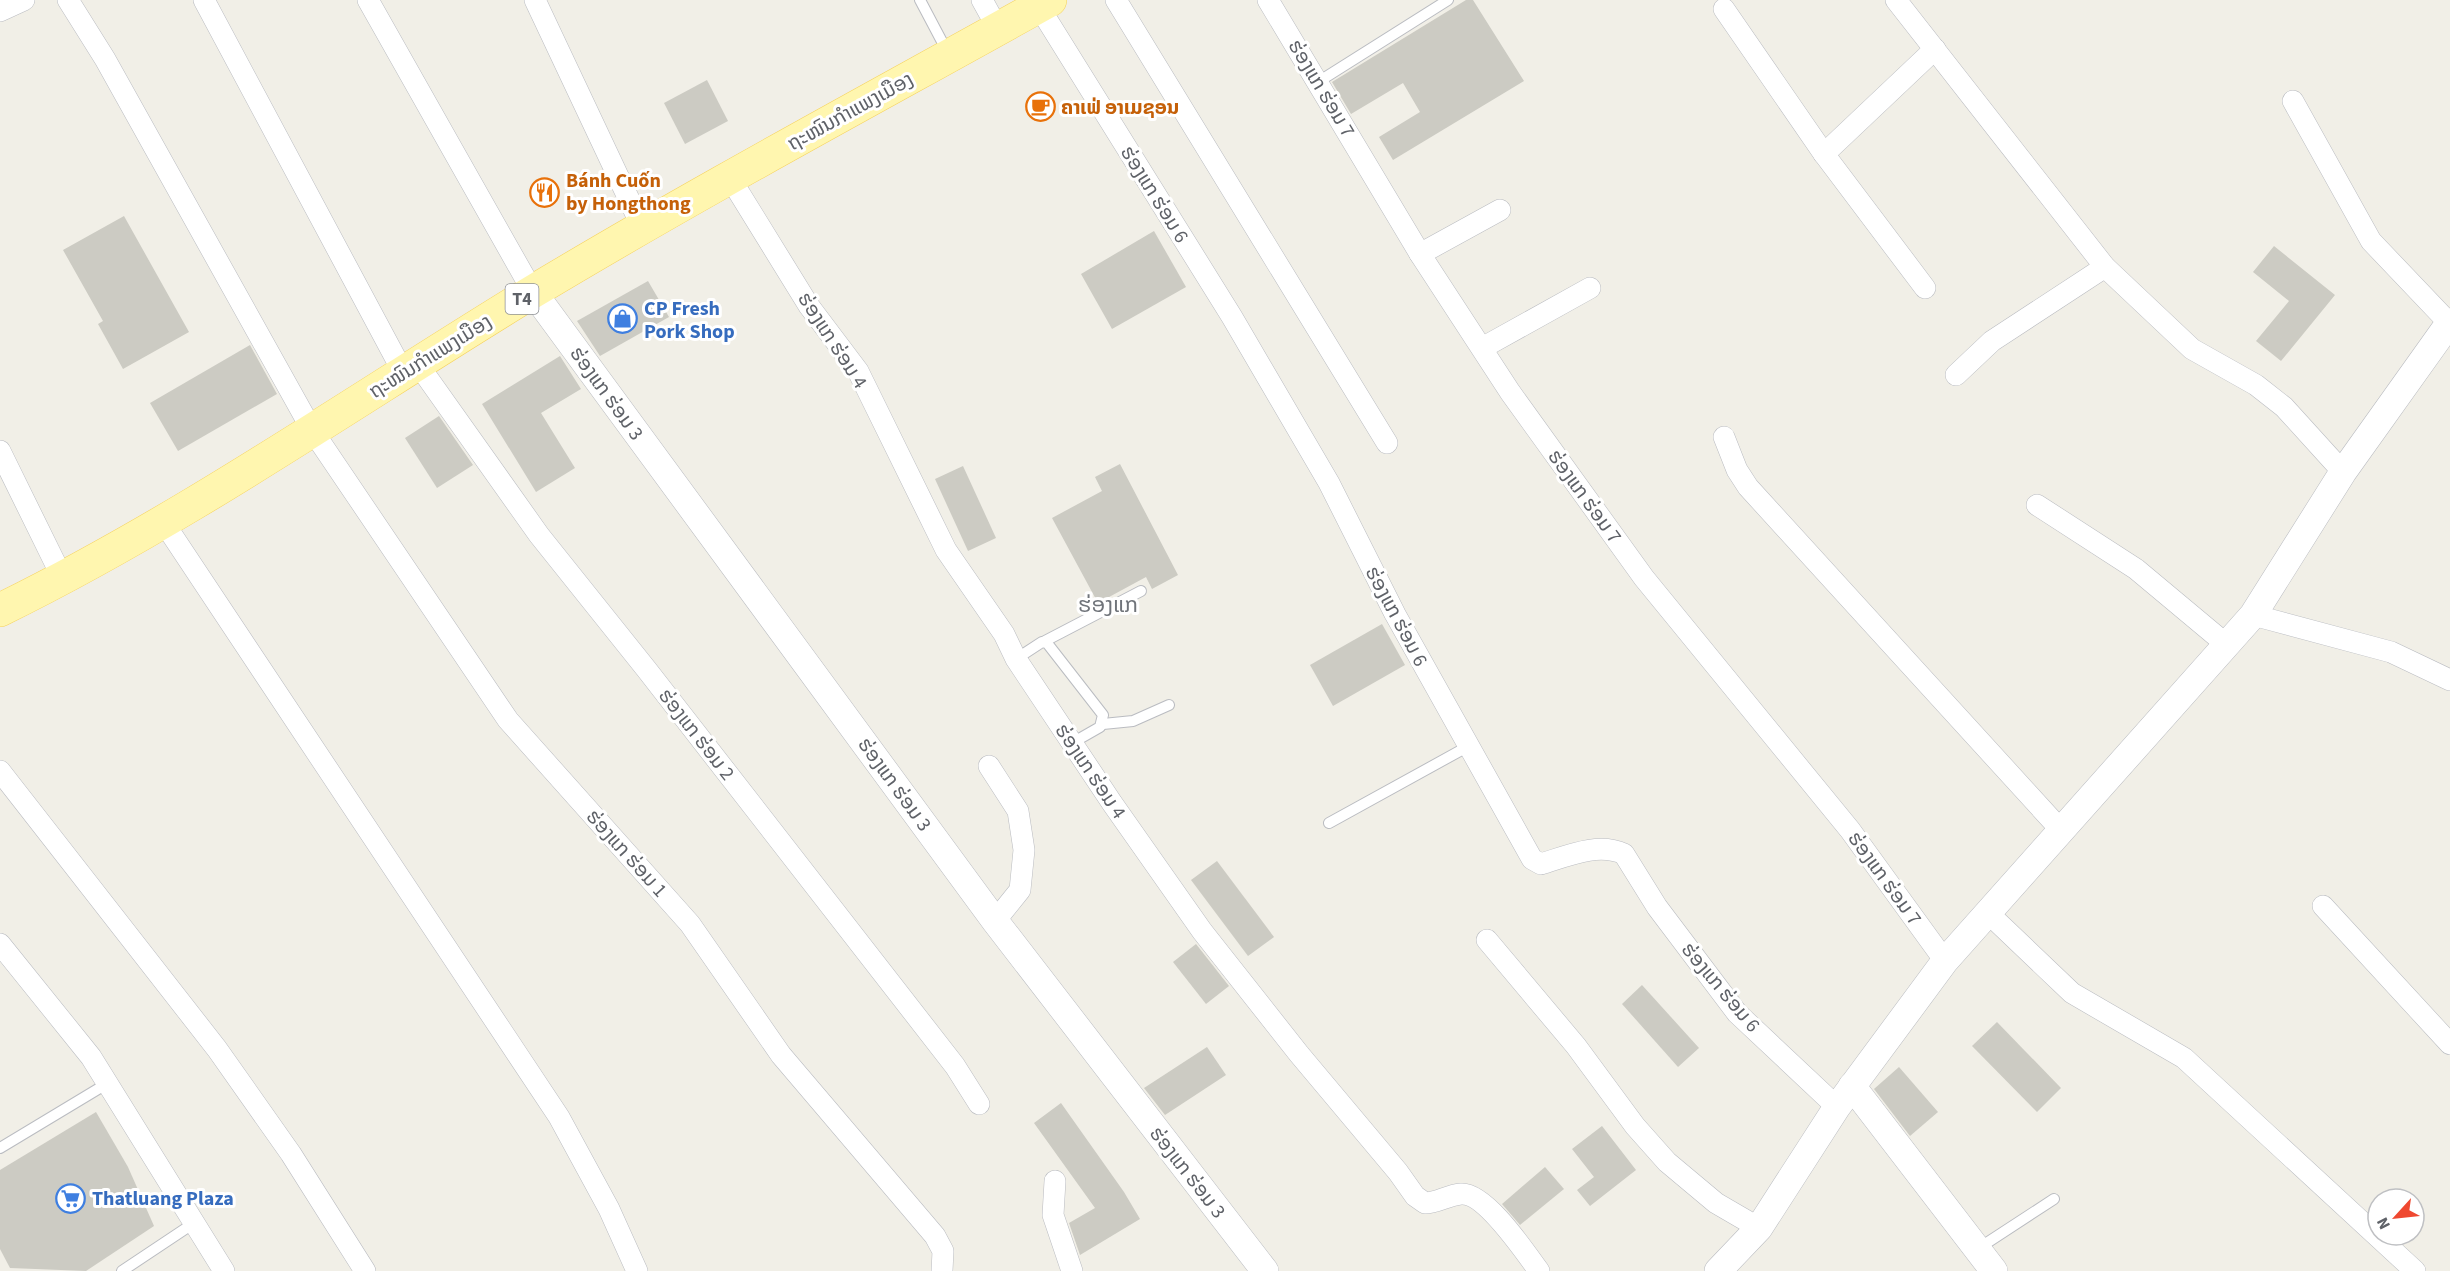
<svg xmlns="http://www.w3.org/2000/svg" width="2450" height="1271" font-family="'Source Sans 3','Noto Sans Lao',sans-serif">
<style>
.building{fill:#cccbc3}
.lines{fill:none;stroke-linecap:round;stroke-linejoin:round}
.service-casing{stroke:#babcc1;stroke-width:12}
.minor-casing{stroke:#babcc1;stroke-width:22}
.tertiary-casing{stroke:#babcc1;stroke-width:28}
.primary-casing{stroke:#f6d25c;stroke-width:34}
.service{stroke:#fff;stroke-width:10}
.minor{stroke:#fff;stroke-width:21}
.tertiary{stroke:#fff;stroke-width:27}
.primary{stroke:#fff6af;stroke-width:33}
.labels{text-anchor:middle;stroke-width:6;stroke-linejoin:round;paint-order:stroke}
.shield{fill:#fff;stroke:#8f9195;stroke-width:1.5}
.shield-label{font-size:18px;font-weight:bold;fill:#5f6268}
.street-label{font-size:20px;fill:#5f6268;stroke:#fff}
.food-label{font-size:20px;font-weight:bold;fill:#c56008;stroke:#fff;text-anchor:start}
.shop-label{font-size:20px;font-weight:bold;fill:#366cbe;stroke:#fff;text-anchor:start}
.quarter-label{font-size:22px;fill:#70747a;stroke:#fff}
</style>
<rect width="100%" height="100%" fill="#f1efe7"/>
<g class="building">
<polygon points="1466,0 1473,0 1524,81 1393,160 1379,137 1420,112 1403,83 1351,114 1332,82"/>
<polygon points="707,80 728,121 685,144 664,103"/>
<polygon points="124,216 189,332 123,369 98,324 103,321 63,250"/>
<polygon points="1154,231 1186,287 1112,329 1081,274"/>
<polygon points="2274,246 2335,295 2281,361 2256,341 2289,301 2253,272"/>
<polygon points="648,281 669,317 600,356 577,321"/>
<polygon points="250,345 277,394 178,451 150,403"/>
<polygon points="560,356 581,389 541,413 575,468 536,492 482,404"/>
<polygon points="439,416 473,465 437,488 405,438"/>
<polygon points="1120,464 1178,575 1152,589 1146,577 1098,603 1052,518 1102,491 1095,477"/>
<polygon points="963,466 996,538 968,551 935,479"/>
<polygon points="1382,624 1405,665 1333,706 1310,665"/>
<polygon points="1217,861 1274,937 1248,956 1191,880"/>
<polygon points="1196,944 1229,986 1206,1004 1173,962"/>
<polygon points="1642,985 1699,1048 1678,1067 1622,1004"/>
<polygon points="1997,1022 2061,1088 2037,1112 1972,1046"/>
<polygon points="1207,1047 1226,1075 1165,1115 1144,1088"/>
<polygon points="1899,1067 1938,1112 1910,1136 1874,1089"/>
<polygon points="1061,1103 1124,1192 1140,1219 1080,1255 1069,1223 1095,1208 1034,1123"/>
<polygon points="96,1112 128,1167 154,1226 86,1271 10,1268 0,1249 0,1170"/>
<polygon points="1602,1126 1636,1170 1590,1206 1577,1190 1594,1177 1572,1149"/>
<polygon points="1545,1167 1564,1189 1520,1225 1502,1204"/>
</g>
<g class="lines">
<defs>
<g id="service">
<polyline points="920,0 948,53"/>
<polyline points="1318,82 1448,0"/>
<polyline points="1045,641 1141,591"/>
<polyline points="1016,659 1042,642 1047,643 1103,715 1100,727 1072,743"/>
<polyline points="1103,724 1133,721 1169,705"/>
<polyline points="1329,823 1467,747"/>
<polyline points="0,1148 108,1083"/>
<polyline points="1979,1248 2054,1199"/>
<polyline points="122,1271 194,1223"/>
</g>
<g id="minor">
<polyline points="68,0 105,59 312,430 508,720 690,924 781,1055 935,1236 943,1251 942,1271"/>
<polyline points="204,0 403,372"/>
<polyline points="368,0 533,292"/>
<polyline points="535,0 642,227"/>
<polyline points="982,0 998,29"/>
<polyline points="1116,0 1387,443"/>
<polyline points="1268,0 1420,254 1510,392 1644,578 1850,830 1945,961"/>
<polyline points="1896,0 2105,267 2192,349 2256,385 2284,407 2343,472"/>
<path d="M1039,7l193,310 97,166 66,131 137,245 9,5c26,-8 57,-22 83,-10l33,53 80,106 100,94"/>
<polyline points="1724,9 1824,154 1925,288"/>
<polyline points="0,11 24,0"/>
<polyline points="2293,101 2371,241 2450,324"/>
<polyline points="1824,154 1935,49"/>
<path d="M730,178l79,128 49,65 88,179 58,84 12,25 96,144 90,128 97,123 99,118 17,24 10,7c12,0 23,-8 36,-9 24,-2 64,58 78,77"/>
<polyline points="1420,254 1500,210"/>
<polyline points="1482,348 1590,288"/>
<polyline points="417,363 539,535 647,670 955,1066 979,1104"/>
<polyline points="1956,375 1992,341 2105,267"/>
<polyline points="1724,437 1737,470 1748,487 2060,829"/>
<polyline points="0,451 63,579"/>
<polyline points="2037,505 2136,569 2227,645"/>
<polyline points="164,523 559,1117 609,1209 637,1271"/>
<polyline points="2253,615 2391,652 2450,680"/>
<polyline points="989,766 1018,811 1024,850 1020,890 995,921"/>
<polyline points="0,771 217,1049 291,1154 365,1271"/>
<polyline points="2323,906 2450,1044"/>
<polyline points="1987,912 2072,993 2184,1058 2415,1271"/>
<polyline points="1487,940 1576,1046 1635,1126 1667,1162 1716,1203 1759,1228"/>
<polyline points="0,944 91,1057 224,1271"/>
<polyline points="1055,1181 1053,1215 1072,1271"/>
</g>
<g id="tertiary">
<polyline points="533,292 995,921 1265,1271"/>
<polyline points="1852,1086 1994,1271"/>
<polyline points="1718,1271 1759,1228 1837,1107 1945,961 2253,615 2343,472 2450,322"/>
</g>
<path id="primary" d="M0,610c185,-91 354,-209 529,-316 171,-103 347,-197 521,-294"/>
</defs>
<use href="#service" class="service-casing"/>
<use href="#minor" class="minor-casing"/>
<use href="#tertiary" class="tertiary-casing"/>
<use href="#primary" class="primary-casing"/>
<use href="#service" class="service"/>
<use href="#minor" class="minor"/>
<use href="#tertiary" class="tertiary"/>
<use href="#primary" class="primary"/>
</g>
<defs>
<symbol id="cafe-ring" viewBox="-11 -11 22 22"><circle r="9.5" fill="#fff" stroke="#e8710a" stroke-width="1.5"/><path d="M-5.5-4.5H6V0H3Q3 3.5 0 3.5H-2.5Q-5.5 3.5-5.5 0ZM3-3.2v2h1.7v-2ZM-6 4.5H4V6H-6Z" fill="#e8710a"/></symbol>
<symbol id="restaurant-ring" viewBox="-11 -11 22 22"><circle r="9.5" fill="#fff" stroke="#e8710a" stroke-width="1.5"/><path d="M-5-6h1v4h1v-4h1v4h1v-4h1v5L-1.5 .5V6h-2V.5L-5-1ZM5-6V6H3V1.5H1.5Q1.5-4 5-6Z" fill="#e8710a"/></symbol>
<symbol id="shop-ring" viewBox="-11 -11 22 22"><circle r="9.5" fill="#fff" stroke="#3f7fe0" stroke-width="1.5"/><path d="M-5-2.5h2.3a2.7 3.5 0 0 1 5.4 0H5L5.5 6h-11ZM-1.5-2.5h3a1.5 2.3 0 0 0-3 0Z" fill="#3f7fe0"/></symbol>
<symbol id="supermarket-ring" viewBox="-11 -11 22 22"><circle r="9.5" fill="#fff" stroke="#3f7fe0" stroke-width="1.5"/><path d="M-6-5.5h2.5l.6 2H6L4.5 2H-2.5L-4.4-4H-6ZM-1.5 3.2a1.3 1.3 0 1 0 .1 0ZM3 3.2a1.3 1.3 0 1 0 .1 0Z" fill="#3f7fe0"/></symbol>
</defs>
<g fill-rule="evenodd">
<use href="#cafe-ring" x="1024" y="90" width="33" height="33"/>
<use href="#restaurant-ring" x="528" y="176" width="33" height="33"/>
<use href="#shop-ring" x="606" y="302" width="33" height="33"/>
<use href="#supermarket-ring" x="54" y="1182" width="33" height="33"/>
</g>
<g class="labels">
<rect class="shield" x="505.5" y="284" width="33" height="30" rx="4.5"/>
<g class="shield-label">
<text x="522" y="305">T4</text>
</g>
<g class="street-label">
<text transform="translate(1322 88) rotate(59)" y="7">ຮ່ອງແກ ຮ່ອມ 7</text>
<text transform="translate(850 111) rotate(-29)" y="7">ຖະໜົນກຳແພງເມືອງ</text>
<text transform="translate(1155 194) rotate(58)" y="7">ຮ່ອງແກ ຮ່ອມ 6</text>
<text transform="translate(833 340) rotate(57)" y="7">ຮ່ອງແກ ຮ່ອມ 4</text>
<text transform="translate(430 356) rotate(-32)" y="7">ຖະໜົນກຳແພງເມືອງ</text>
<text transform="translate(607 393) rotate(54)" y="7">ຮ່ອງແກ ຮ່ອມ 3</text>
<text transform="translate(1585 496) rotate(54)" y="7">ຮ່ອງແກ ຮ່ອມ 7</text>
<text transform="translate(1397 616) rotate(62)" y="7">ຮ່ອງແກ ຮ່ອມ 6</text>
<text transform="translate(697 734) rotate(52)" y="7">ຮ່ອງແກ ຮ່ອມ 2</text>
<text transform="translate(1091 771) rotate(56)" y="7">ຮ່ອງແກ ຮ່ອມ 4</text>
<text transform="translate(895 784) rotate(54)" y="7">ຮ່ອງແກ ຮ່ອມ 3</text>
<text transform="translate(627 853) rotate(48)" y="7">ຮ່ອງແກ ຮ່ອມ 1</text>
<text transform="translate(1885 878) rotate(54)" y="7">ຮ່ອງແກ ຮ່ອມ 7</text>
<text transform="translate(1721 987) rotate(50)" y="7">ຮ່ອງແກ ຮ່ອມ 6</text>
<text transform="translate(1188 1172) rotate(52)" y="7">ຮ່ອງແກ ຮ່ອມ 3</text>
</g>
<g class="food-label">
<text x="1061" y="114">ຄາເຟ່ ອາເມຊອນ</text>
<text x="566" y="187">Bánh Cuốn<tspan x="566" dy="23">by Hongthong</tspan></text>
</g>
<g class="shop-label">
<text x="644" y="315">CP Fresh<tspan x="644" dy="23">Pork Shop</tspan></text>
<text x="92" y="1205">Thatluang Plaza</text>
</g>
<g class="quarter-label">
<text x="1108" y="612">ຮ່ອງແກ</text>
</g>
</g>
<g transform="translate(2396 1217) rotate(243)"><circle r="28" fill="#ffffff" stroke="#bfc0c3" stroke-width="1.5"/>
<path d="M0-4.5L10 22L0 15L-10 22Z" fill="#ef4830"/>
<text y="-9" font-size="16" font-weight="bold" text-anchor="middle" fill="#5f6268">N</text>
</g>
</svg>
